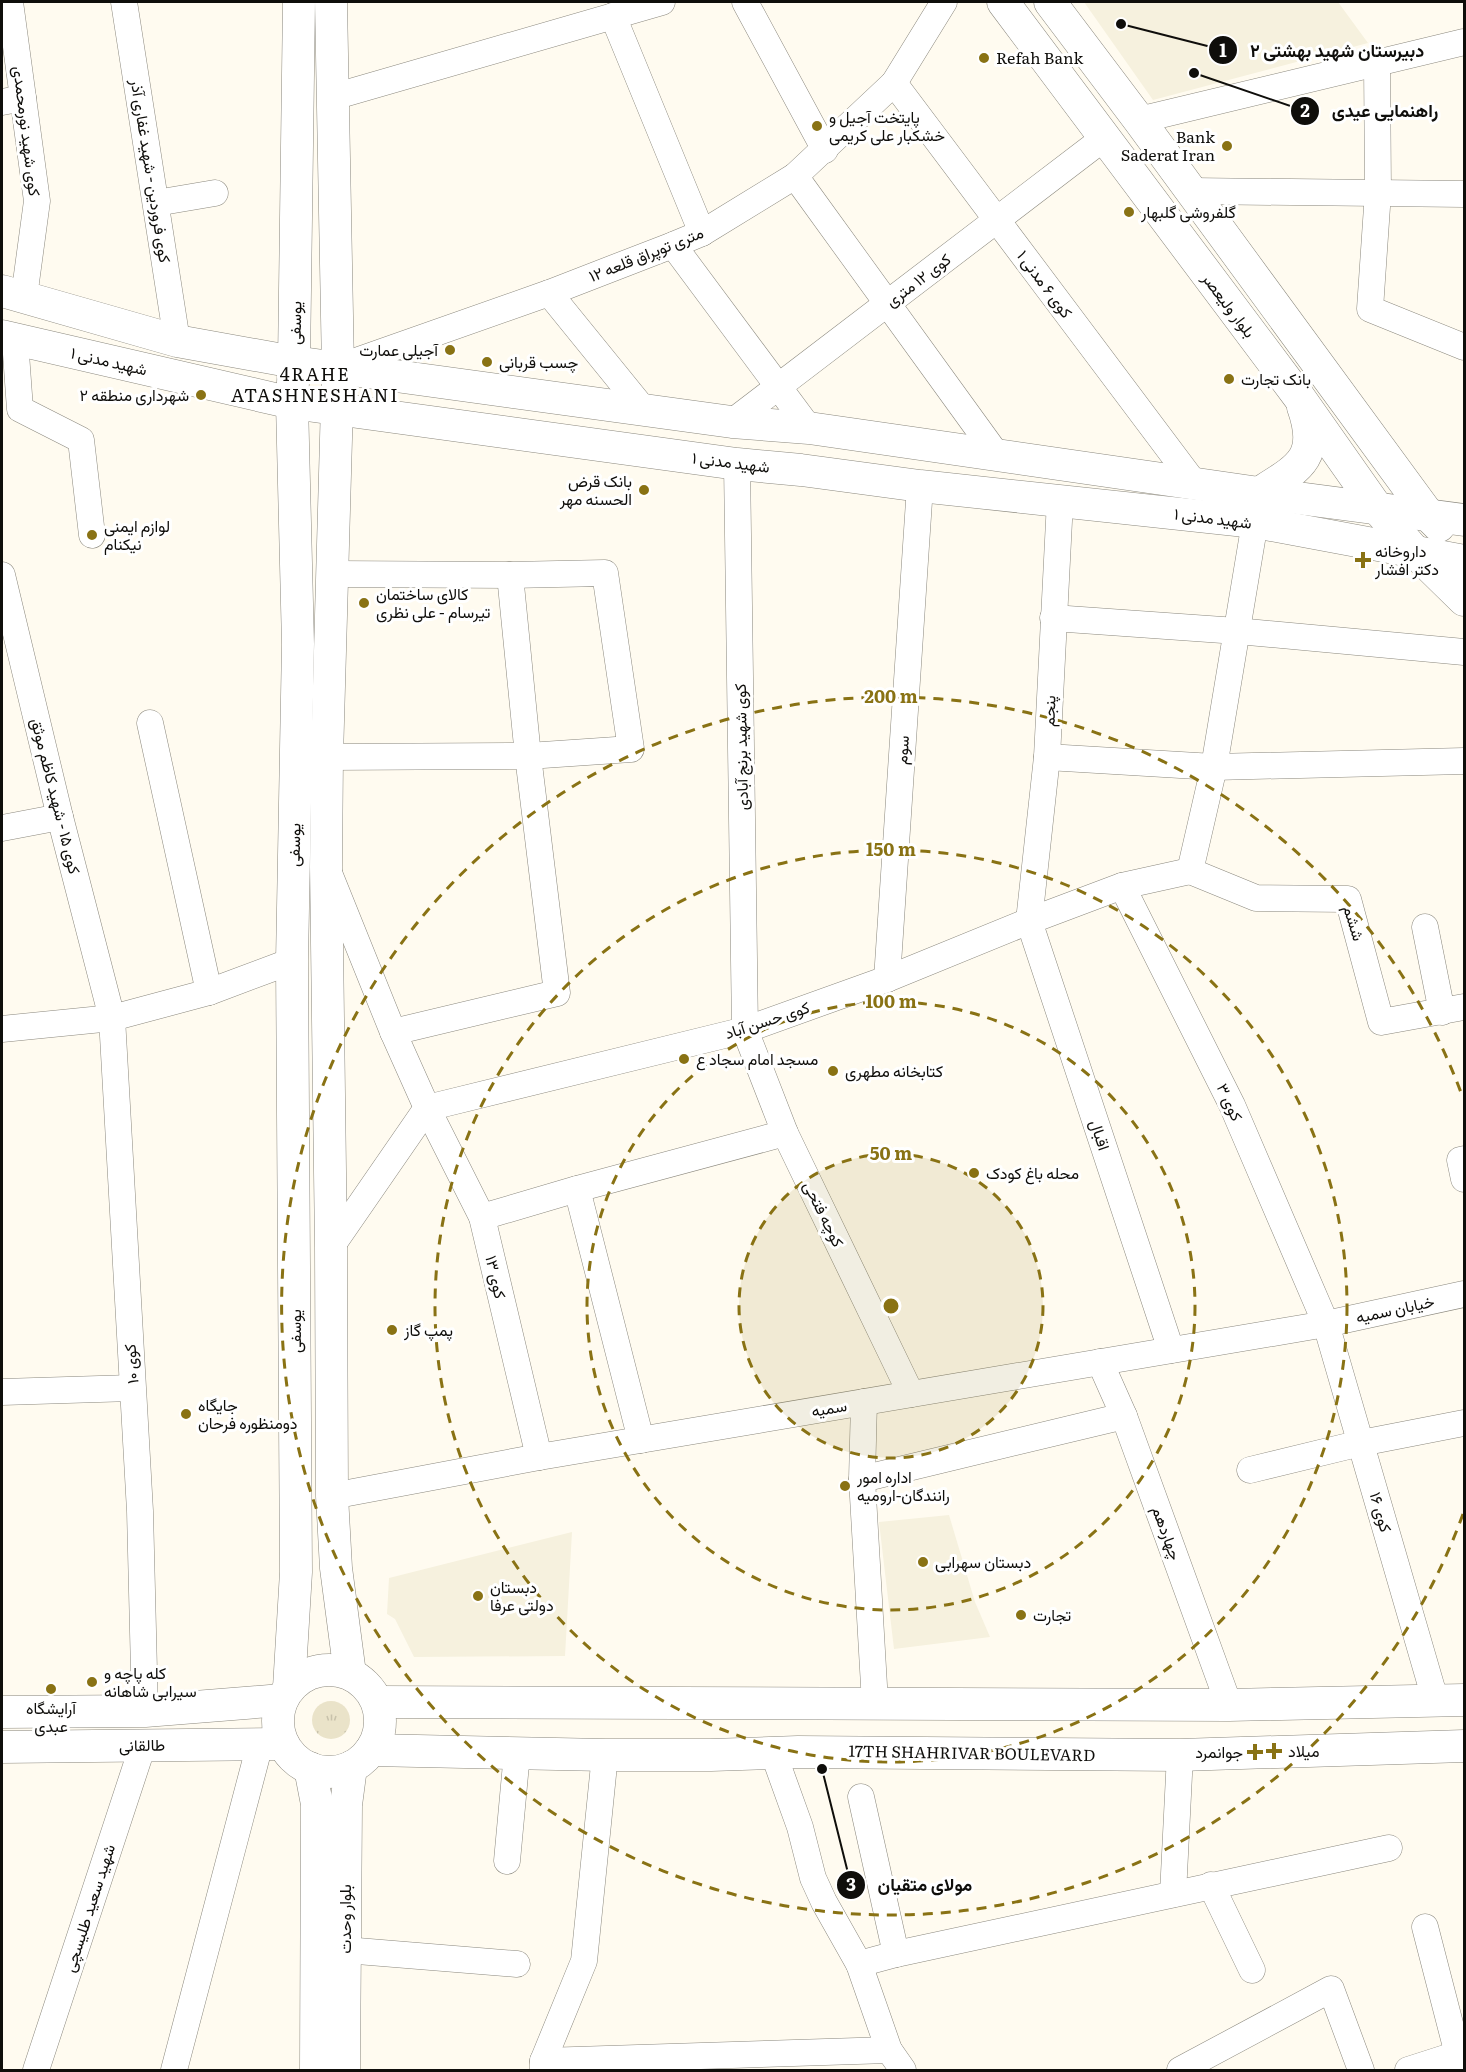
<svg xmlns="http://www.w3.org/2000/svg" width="1466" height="2072" font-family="Literata,Vazirmatn,serif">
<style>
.built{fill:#f6f1de}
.grass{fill:url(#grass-tufts)}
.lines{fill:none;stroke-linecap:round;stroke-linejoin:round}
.minor-casing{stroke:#8b887e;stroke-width:27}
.major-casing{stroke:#8b887e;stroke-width:33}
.minor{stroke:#fff;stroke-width:26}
.major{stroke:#fff;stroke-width:32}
.ring{fill:none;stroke:#897214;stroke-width:3;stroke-dasharray:10 8}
.poi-dot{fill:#897214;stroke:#fff;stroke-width:2}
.labels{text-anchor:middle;stroke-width:6;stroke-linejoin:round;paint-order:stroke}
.poi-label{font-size:16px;fill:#0f0e0b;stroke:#fff;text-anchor:start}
.street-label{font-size:16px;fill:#0f0e0b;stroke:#fff}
.neighbourhood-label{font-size:18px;letter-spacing:1.5px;fill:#0f0e0b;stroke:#fff}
.centre{fill:#897214;stroke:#fff;stroke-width:3}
.ring-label{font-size:18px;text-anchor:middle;font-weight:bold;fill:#897214;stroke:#fff;stroke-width:6;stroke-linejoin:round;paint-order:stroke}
.leader{fill:none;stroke:#0f0e0b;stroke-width:2}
.callout-dot{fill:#0f0e0b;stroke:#fff;stroke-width:2}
.mark-label{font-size:18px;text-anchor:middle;font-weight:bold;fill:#fff}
.callout-label{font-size:18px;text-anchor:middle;font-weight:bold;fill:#0f0e0b;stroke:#fff;stroke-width:6;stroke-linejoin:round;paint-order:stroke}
</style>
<defs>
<pattern id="grass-tufts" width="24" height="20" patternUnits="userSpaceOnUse" patternTransform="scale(1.5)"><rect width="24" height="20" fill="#eae3c9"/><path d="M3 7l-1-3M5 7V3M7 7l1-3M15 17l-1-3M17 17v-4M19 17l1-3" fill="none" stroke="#c8c2ab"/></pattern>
</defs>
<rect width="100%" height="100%" fill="#fffbf0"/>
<g class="built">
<polygon points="1084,2 1338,2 1368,43 1153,100"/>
<polygon points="949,1515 975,1602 990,1637 894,1649 879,1522"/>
<polygon points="572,1532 565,1656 414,1657 395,1619 387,1614 389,1578"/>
</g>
<circle class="grass" cx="331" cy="1720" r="19"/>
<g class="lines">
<defs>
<g id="minor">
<polyline points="10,2 37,201 24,297"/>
<polyline points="124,2 177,341"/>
<polyline points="745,2 825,150"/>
<polyline points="613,16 702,233"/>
<polyline points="1377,63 1378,192 1370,309 1464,347"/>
<polyline points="894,83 1195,484"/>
<polyline points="333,97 662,2"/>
<polyline points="2,102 23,98"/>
<polyline points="1139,120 1464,42"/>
<polyline points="795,176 997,455"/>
<polyline points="1192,191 1464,194"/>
<polyline points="156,203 215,193"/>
<polyline points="673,245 809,428"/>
<polyline points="549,293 644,410"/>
<polyline points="15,340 20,409 81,440 92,535"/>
<polyline points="339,367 549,293 673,245 702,233 795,176 894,83 944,2"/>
<polyline points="732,422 1104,138"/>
<polyline points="737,464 745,1030 785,1133 911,1394"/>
<polyline points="1060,501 1047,757 1029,921 1171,1350"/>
<polyline points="2,575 60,817 112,1018 140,1511 145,1711"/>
<polyline points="1053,618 1237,631 1464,652"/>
<polyline points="150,723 209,992"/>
<polyline points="327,757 528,756 631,749 605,573 510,575 333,574"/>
<polyline points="1047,757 1214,767 1464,761"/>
<polyline points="2,828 60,817"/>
<polyline points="1190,871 1256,898 1348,899 1381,1022 1464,1007"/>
<polyline points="1190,871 1214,767 1255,522"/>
<polyline points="329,873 393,1032 427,1108 482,1217 539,1457"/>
<polyline points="1122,886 1232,1105 1326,1324 1435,1699"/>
<polyline points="1425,927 1442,1012"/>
<polyline points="887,979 920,486"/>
<polyline points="2,1029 112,1018 209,992 292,961"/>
<polyline points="393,1032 557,993 528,756 510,575"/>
<polyline points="1464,1159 1460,1160 1464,1179"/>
<polyline points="577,1189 641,1440"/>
<polyline points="482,1217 577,1189 785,1133"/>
<polyline points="331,1247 427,1108 745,1030 887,979 1029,921 1122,886 1190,871"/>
<polyline points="1100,1362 1124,1416 1229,1705"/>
<polyline points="2,1392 132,1388"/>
<polyline points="864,1402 862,1479 875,1703"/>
<polyline points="1250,1470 1361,1443 1464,1423"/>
<polyline points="862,1479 1124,1416"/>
<polyline points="332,1496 539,1457 1326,1324 1464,1294"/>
<polyline points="773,1752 800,1827 813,1878 824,1902 859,1964 889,2050 903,2070"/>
<polyline points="861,1797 896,1954"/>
<polyline points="507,1861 517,1753"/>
<polyline points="1211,1885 1252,1970"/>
<polyline points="1173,1894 1180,1755"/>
<polyline points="1425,1927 1462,2070"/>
<polyline points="345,1950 517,1964"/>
<polyline points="859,1964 896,1954 1389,1848"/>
<polyline points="543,2061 889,2050"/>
<polyline points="36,2070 143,1745"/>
<polyline points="174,2070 260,1744"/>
<polyline points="543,2070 543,2061 584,1961 605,1755"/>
<polyline points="1180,2070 1331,1989 1361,2070"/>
<polyline points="1408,2070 1464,2052"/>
</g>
<g id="major">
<polyline points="331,2 338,368 327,757 326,867 331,1247 332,1496 336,1568 350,1674"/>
<polyline points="1003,2 1299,397 1377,508 1417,554 1464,600"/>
<polyline points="1050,2 1139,120 1430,517 1439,526"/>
<polyline points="2,291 177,341 294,362 732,422 809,428 1259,493 1464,520"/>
<polyline points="2,336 292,403 737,464 801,470 920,486 1255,522 1464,561"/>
<path d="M1259,493c40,-25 62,-35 44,-86"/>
<circle cx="329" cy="1721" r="51"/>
<polyline points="289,1688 296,1572 292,961 298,644 292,403 294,362 299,2"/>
<polyline points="377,1702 1229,1705 1464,1700"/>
<polyline points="2,1712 145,1711 282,1700"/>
<polyline points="2,1747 283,1744"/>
<polyline points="371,1750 605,1755 711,1755 798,1752 1180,1755 1464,1746"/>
<polyline points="310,1768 317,1804 316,2070"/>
<polyline points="344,2070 346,1805 351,1767"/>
</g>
</defs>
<use href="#minor" class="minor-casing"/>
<use href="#major" class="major-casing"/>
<use href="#minor" class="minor"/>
<use href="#major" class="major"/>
</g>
<circle cx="891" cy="1306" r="152" fill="#897214" fill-opacity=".12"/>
<g class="ring">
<circle cx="891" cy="1306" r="152"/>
<circle cx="891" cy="1306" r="304"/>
<circle cx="891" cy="1306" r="456"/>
<path d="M1463 1514A609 609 0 1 1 1463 1098"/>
</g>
<g class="poi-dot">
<circle cx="984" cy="58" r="6"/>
<circle cx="817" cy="126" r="6"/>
<circle cx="1227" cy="146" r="6"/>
<circle cx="1129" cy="212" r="6"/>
<circle cx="450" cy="350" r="6"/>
<circle cx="487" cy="362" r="6"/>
<circle cx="1229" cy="379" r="6"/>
<circle cx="201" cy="395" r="6"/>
<circle cx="644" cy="490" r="6"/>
<circle cx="92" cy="535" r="6"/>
<path d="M1360 551h6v6h6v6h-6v6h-6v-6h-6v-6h6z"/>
<circle cx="364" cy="603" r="6"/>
<circle cx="684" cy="1059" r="6"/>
<circle cx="833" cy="1071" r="6"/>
<circle cx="974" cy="1173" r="6"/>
<circle cx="392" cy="1330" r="6"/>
<circle cx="186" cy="1414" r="6"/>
<circle cx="845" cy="1486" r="6"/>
<circle cx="923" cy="1562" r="6"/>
<circle cx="478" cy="1596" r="6"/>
<circle cx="1021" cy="1615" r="6"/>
<circle cx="92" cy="1682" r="6"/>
<circle cx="51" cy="1689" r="6"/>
<path d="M1271 1742h6v6h6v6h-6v6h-6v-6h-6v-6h6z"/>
<path d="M1252 1743h6v6h6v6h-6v6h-6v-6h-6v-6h6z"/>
</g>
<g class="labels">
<g class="poi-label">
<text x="996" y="64">Refah Bank</text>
<text x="829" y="123">پایتخت آجیل و<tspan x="829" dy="18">خشکبار علی کریمی</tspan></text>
<text x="1215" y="143" text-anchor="end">Bank<tspan x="1215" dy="18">Saderat Iran</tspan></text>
<text x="1141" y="218">گلفروشی گلبهار</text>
<text x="438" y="356" text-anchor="end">آجیلی عمارت</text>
<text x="499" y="368">چسب قربانی</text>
<text x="1241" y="385">بانک تجارت</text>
<text x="189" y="401" text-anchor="end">شهرداری منطقه ۲</text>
<text x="632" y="487" text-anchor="end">بانک قرض<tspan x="632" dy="18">الحسنه مهر</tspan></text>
<text x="104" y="532">لوازم ایمنی<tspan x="104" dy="18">نیکنام</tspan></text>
<text x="1375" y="557">داروخانه<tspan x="1375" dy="18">دکتر افشار</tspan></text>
<text x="376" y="600">کالای ساختمان<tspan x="376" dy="18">تیرسام - علی نظری</tspan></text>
<text x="696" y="1065">مسجد امام سجاد ع</text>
<text x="845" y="1077">کتابخانه مطهری</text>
<text x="986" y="1179">محله باغ کودک</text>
<text x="404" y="1336">پمپ گاز</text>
<text x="198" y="1411">جایگاه<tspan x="198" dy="18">دومنظوره فرحان</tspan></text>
<text x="857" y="1483">اداره امور<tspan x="857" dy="18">رانندگان-ارومیه</tspan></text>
<text x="935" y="1568">دبستان سهرابی</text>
<text x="490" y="1593">دبستان<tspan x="490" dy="18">دولتی عرفا</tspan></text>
<text x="1033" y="1621">تجارت</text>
<text x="104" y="1679">کله پاچه و<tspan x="104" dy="18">سیرابی شاهانه</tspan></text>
<text x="51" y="1714" text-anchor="middle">آرایشگاه<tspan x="51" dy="18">عبدی</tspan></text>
<text x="1288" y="1757">میلاد</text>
<text x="1243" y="1758" text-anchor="end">جوانمرد</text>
</g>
<g class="street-label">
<text transform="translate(27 131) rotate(83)" y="6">کوی شهید نورمحمدی</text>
<text transform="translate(151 171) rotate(81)" y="6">کوی فروردین - شهید غفاری آذر</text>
<text transform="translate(646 254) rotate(-22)" y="6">۱۲ متری توپراق قلعه</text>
<text transform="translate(918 280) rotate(-37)" y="6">کوی ۱۲ متری</text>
<text transform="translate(1045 284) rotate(53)" y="6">کوی ۶ مدنی ۱</text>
<text transform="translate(1229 305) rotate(53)" y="6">بلوار ولیعصر</text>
<text transform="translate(295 323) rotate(-89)" y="6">یوسفی</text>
<text transform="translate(109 361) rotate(13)" y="6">شهید مدنی ۱</text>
<text transform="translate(731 462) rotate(7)" y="6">شهید مدنی ۱</text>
<text transform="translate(1213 518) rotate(7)" y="6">شهید مدنی ۱</text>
<text transform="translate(1049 711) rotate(-88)" y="6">پنجم</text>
<text transform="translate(741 747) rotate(-91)" y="6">کوی شهید برنج آبادی</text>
<text transform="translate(902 750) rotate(-86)" y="6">سوم</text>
<text transform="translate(56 796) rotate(76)" y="6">کوی ۱۵ - شهید کاظم موثق</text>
<text transform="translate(294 845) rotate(-89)" y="6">یوسفی</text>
<text transform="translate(1354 923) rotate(73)" y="6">ششم</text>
<text transform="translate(767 1020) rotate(-18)" y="6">کوی حسن آباد</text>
<text transform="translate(1230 1102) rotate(65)" y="6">کوی ۳</text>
<text transform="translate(1100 1135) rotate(72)" y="6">اقبال</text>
<text transform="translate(824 1214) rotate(64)" y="6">کوچه فتحی</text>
<text transform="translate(496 1277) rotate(77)" y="6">کوی ۱۳</text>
<text transform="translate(1395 1309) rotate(-12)" y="6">خیابان سمیه</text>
<text transform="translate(295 1331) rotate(-90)" y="6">یوسفی</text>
<text transform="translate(131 1364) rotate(-94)" y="6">کوی ۱۰</text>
<text transform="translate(829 1408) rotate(-10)" y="6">سمیه</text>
<text transform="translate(1381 1512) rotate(74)" y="6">کوی ۱۶</text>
<text transform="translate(1167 1533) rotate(70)" y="6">چهاردهم</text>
<text transform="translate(142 1745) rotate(-1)" y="6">طالقانی</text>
<text transform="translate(972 1753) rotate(1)" y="6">17TH SHAHRIVAR BOULEVARD</text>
<text transform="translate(89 1908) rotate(-72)" y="6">شهید سعید طلیسچی</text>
<text transform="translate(345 1919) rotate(-90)" y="6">بلوار وحدت</text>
</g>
<g class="neighbourhood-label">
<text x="315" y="381">4RAHE<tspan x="315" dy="21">ATASHNESHANI</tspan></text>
</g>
</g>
<circle cx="891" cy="1306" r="9" class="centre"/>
<g class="ring-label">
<text x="891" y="703">200 m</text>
<text x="891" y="856">150 m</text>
<text x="891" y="1008">100 m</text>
<text x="891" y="1160">50 m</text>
</g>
<path class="leader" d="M1121 24L1223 50M1194 73L1305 111M822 1769L851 1885"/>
<g class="callout-dot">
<circle cx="1121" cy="24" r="6"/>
<circle cx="1194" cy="73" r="6"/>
<circle cx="822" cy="1769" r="6"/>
<circle cx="1223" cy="50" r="15"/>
<circle cx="1305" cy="111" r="15"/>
<circle cx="851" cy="1885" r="15"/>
</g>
<g class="mark-label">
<text x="1223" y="57">1</text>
<text x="1305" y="117">2</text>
<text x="851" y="1891">3</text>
</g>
<g class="callout-label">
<text x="1337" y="57">دبیرستان شهید بهشتی ۲</text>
<text x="1385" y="117">راهنمایی عیدی</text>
<text x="925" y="1891">مولای متقیان</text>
</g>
<rect width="1466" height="2072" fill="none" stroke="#0f0e0b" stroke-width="6"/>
</svg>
